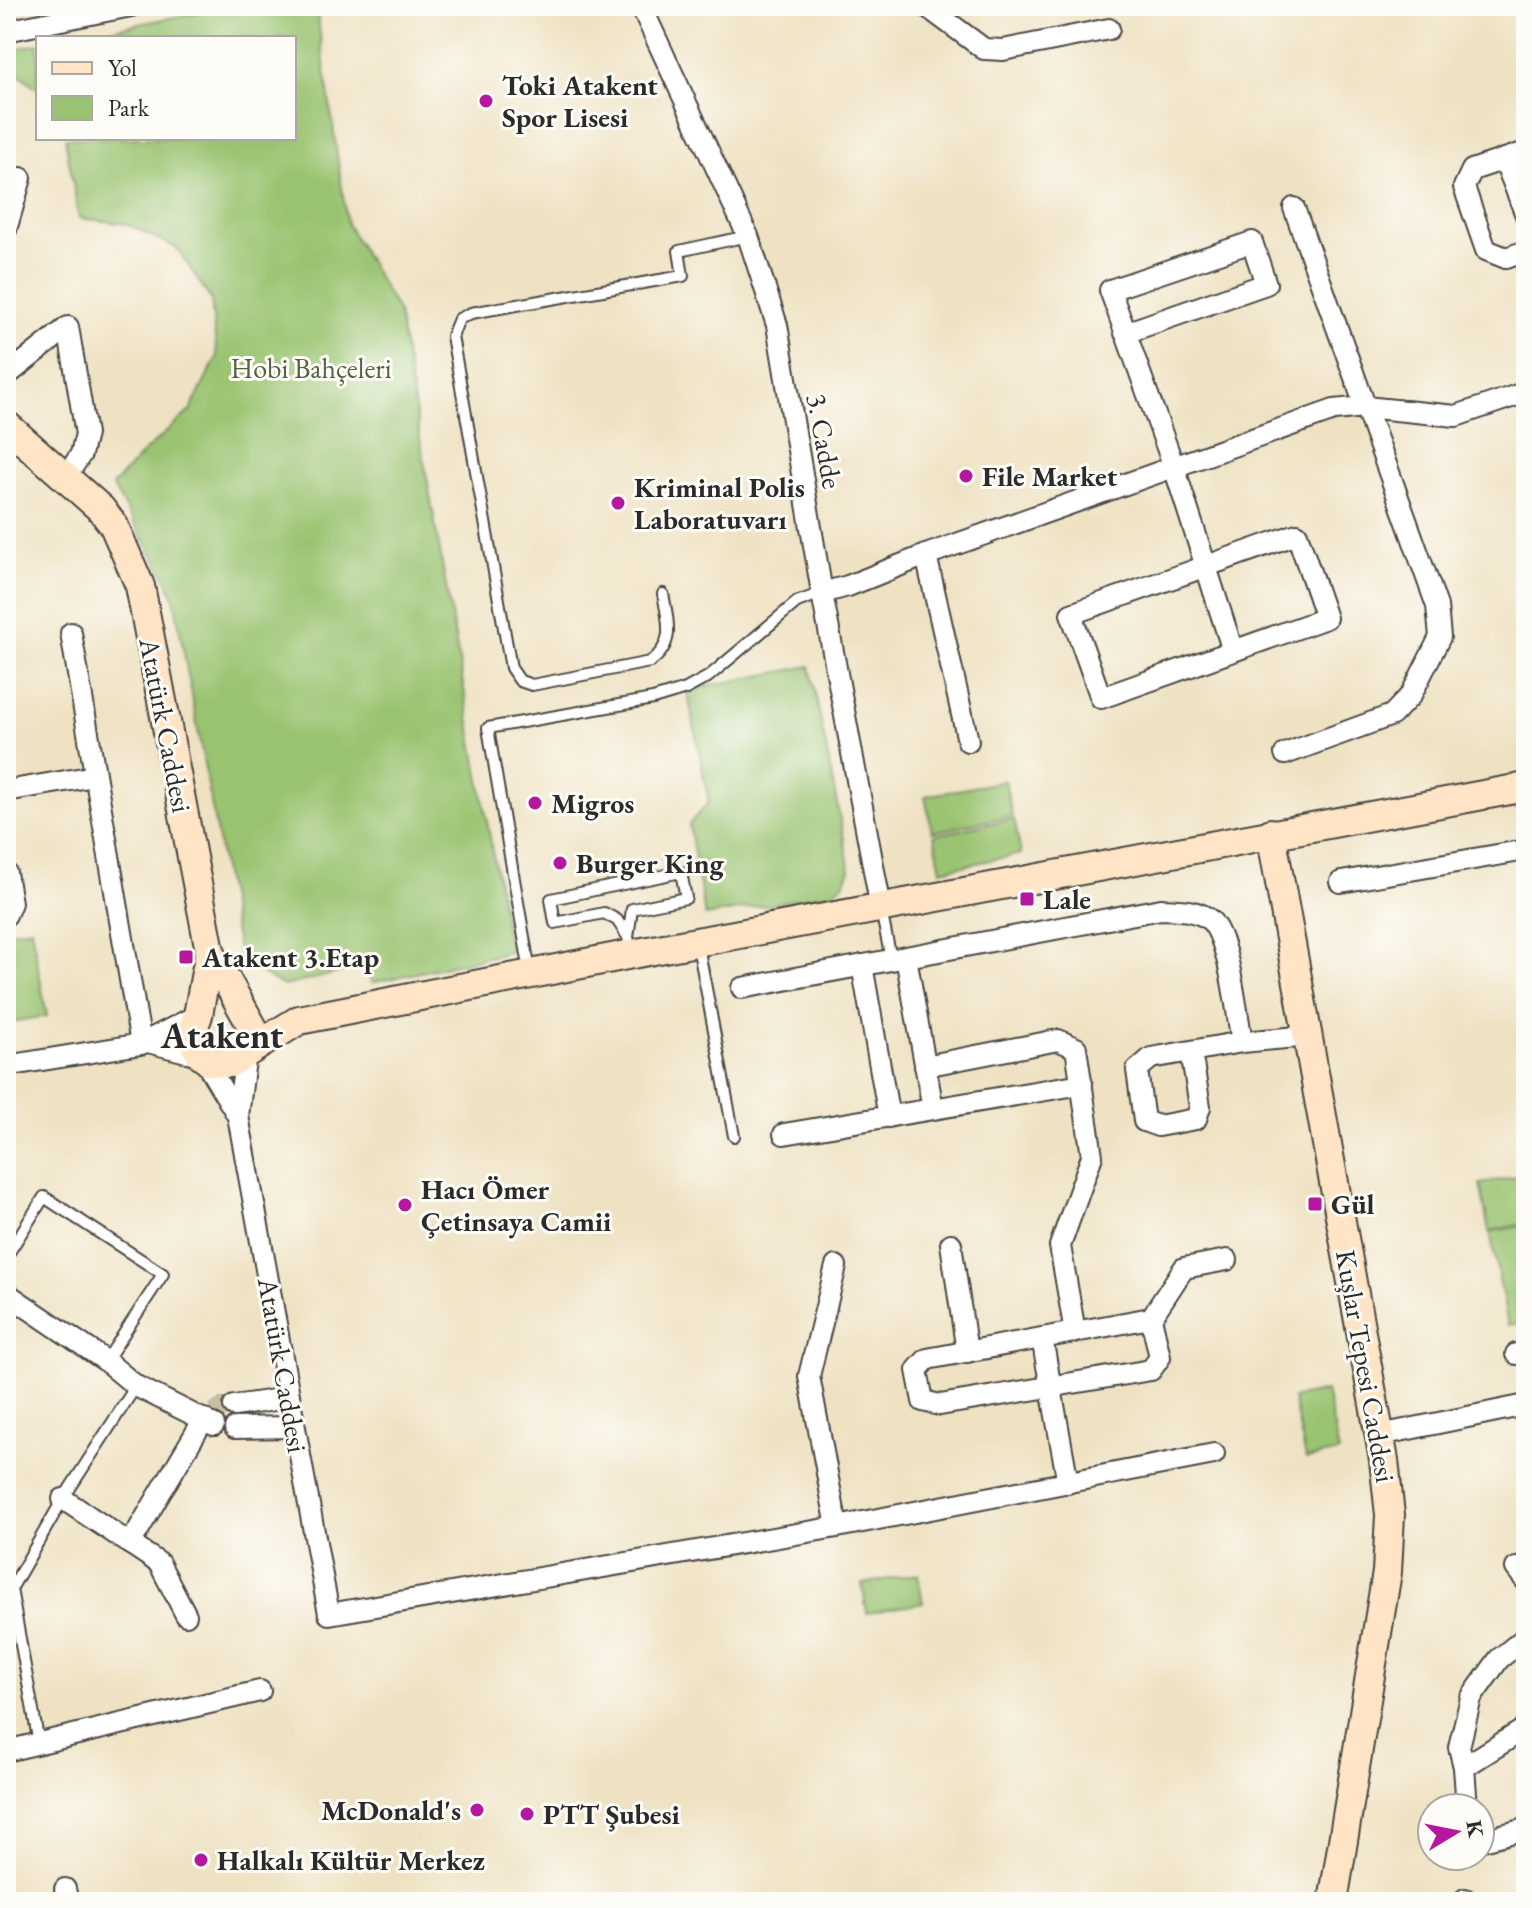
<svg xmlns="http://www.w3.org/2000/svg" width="1532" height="1908" font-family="'EB Garamond',serif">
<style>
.green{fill:#99c370;stroke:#62774e;stroke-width:2}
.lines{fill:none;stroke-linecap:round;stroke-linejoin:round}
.street-tunnel{stroke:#c8bda5;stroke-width:20;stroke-dasharray:20 10;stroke-linecap:butt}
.lane-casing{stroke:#484642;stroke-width:14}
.street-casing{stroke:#484642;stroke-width:24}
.secondary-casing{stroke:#484642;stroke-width:32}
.lane{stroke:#fff;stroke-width:10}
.street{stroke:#fff;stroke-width:20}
.secondary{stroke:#ffe4c6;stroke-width:28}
.poi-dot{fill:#b5179e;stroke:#fdfcf7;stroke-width:3}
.labels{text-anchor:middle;stroke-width:6;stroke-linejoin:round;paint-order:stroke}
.poi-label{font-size:28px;font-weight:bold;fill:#2b2b2b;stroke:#fdfcf7;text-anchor:start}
.park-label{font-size:28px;fill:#526043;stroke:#fdfcf7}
.street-label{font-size:28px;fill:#2b2b2b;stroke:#fdfcf7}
.district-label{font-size:36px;font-weight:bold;fill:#2b2b2b;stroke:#fdfcf7}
</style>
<rect width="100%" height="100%" fill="#fdfcf7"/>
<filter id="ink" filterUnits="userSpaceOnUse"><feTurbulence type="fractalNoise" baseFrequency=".0125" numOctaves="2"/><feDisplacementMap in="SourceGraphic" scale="16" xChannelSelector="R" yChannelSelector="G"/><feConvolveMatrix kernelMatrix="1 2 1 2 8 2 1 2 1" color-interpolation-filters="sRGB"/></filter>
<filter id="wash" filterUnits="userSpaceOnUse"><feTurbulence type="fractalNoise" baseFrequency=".006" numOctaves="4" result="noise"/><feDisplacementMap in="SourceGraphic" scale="32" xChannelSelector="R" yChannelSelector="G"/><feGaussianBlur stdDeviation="1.8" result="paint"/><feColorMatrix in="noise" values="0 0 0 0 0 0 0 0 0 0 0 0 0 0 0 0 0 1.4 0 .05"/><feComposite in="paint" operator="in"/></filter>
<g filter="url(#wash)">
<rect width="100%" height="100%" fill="#efe2c3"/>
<g class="green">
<polygon points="230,6 316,6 347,224 398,312 510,952 371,983 367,966 284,986 240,962 174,598 163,572 112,486 146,450 190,411 217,357 211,300 177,248 127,224 79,218 65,138 294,138 294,38 69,38"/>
<polygon points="38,44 38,89 6,64 6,51"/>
<polygon points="810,666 850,870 844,883 832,893 705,916 689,824 709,802 687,690"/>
<polygon points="1005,781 1012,816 932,832 925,796"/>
<polygon points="1014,819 1021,854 941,870 934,835"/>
<polygon points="31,928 47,1016 6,1023 6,932"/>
<polygon points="1526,1175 1526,1223 1489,1231 1480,1184"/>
<polygon points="1526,1225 1526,1322 1508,1325 1490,1232"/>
<polygon points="1326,1391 1339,1452 1306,1459 1293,1398"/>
<polygon points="918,1574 923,1603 867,1613 862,1584"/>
</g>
</g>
<g filter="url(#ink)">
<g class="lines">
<polyline class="street-tunnel" points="214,1413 223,1407 234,1406"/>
<defs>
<g id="lane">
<path d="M663,594c5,27 13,50 -13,68l-118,23 -12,-4 -9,-13 -59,-332 7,-17 12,-6 212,-37 -4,-25 69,-15"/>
<polyline points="881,910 891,959"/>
<polyline points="628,937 617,920 604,913 555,923 551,899 681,872 686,898 632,909 628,937 631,952"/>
<polyline points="698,946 734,1136"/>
<polyline points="530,972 488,728 653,699 686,689 708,677 797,602 822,593"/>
<polyline points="6,1257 44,1197 163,1274 106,1361"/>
<polyline points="6,1585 11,1589 63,1499 136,1386"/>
<polyline points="11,1589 39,1744"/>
</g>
<g id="street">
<polyline points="641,6 748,236 777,325 822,593 881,908"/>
<polyline points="926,6 984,49 1003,50 1109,29"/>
<polyline points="6,31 131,6"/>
<polyline points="1526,152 1472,170 1464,187 1486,250 1506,258 1526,251"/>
<polyline points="1504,159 1526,215"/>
<polyline points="6,230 21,178"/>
<polyline points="1125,333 1266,284 1252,242 1110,290 1174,467 1233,651"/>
<polyline points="6,376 68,327 86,434 81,454 66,477"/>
<polygon points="1297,534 1326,618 1101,698 1071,614"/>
<polyline points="926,555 968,741"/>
<polyline points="822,593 848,586 926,555 1334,410 1365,407 1456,416 1526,392"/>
<polyline points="71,633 141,1044"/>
<polyline points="1285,754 1392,715 1411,695 1440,637 1437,606 1294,208"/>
<polyline points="6,791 95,776"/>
<polyline points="6,873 11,903 6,915"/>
<polyline points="1341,882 1526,850"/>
<polyline points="906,957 933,1109"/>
<polyline points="862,965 889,1117"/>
<path d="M742,988l419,-79c16,1 35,0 49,11 19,17 27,95 32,122"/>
<polyline points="148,1042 202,1056 238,1116"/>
<polyline points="1191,1051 1200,1107 1196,1119 1158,1126 1144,1121 1137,1070 1151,1058 1242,1042 1309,1036"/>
<polyline points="246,1052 238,1116 329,1614 837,1527 1214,1454"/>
<polyline points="6,1066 141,1044 198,1015"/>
<polyline points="925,1066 1058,1040 1076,1048 1092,1156 1060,1246 1075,1332"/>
<polyline points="784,1134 1082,1084"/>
<polyline points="951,1244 967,1352"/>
<polyline points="836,1266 809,1376 837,1527"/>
<polyline points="6,1293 106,1361 136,1386 214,1425"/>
<polyline points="1151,1318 1160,1357 1151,1370 940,1405 923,1401 917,1370 927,1359 1151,1318 1184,1268 1227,1260"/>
<polyline points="1042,1338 1068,1483"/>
<polyline points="1516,1354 1526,1352"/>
<polyline points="234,1406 288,1398"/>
<polyline points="235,1428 294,1427"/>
<polyline points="1380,1435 1526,1405"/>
<polyline points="63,1499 159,1563 186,1615"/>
<polyline points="130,1544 204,1419"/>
<polyline points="1516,1568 1526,1581"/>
<polyline points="6,1751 260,1691"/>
<polyline points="1464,1767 1526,1728"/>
<polyline points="1467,1808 1464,1767 1459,1747 1471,1698 1499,1659 1526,1637"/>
<polyline points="1480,1837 1482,1840 1526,1829"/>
<polyline points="65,1889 68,1902"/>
<polyline points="1465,1899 1465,1902"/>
</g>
<g id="secondary">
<polyline points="6,425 101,509 114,526 140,586 210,951 252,1026 252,1035 246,1052"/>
<polyline points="1271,833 1384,1460 1390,1515 1387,1572 1333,1902"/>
<polyline points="210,951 198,1015 192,1032 193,1041 202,1056 210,1062 230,1063 299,1020 632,954 1526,787"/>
</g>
</defs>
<use href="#lane" class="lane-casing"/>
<use href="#street" class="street-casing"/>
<use href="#secondary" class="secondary-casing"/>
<use href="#lane" class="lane"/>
<use href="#street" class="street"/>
<use href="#secondary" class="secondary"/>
</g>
</g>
<g class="poi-dot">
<circle cx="486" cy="101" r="8"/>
<circle cx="966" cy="476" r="8"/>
<circle cx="618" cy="503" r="8"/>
<circle cx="535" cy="803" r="8"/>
<circle cx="560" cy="863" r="8"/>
<rect x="1019" y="891" width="16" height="16" rx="4"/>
<rect x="178" y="949" width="16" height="16" rx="4"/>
<rect x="1307" y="1196" width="16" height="16" rx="4"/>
<circle cx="405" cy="1205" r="8"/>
<circle cx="477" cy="1810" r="8"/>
<circle cx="527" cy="1814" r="8"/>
<circle cx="201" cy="1860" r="8"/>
</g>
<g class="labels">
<g class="poi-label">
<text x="502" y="95">Toki Atakent<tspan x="502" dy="32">Spor Lisesi</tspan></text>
<text x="982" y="486">File Market</text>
<text x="634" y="497">Kriminal Polis<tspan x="634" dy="32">Laboratuvarı</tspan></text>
<text x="551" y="813">Migros</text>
<text x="576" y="873">Burger King</text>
<text x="1043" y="909">Lale</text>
<text x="202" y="967">Atakent 3.Etap</text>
<text x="421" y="1199">Hacı Ömer<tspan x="421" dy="32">Çetinsaya Camii</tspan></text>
<text x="1331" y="1214">Gül</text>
<text x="461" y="1820" text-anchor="end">McDonald's</text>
<text x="543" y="1824">PTT Şubesi</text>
<text x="217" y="1870">Halkalı Kültür Merkez</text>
</g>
<g class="park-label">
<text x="311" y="378">Hobi Bahçeleri</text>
</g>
<g class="street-label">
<text transform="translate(825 441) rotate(80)" y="10">3. Cadde</text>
<text transform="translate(166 725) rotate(79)" y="10">Atatürk Caddesi</text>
<text transform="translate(283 1365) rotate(80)" y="10">Atatürk Caddesi</text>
<text transform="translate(1366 1366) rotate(80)" y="10">Kuşlar Tepesi Caddesi</text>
</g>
<g class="district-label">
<text x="222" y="1048">Atakent</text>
</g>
</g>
<rect width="1532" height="1908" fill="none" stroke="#fdfcf7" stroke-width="32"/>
<rect x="36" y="36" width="260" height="104" fill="#fdfcf7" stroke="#a9a8a5" stroke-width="2"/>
<rect x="52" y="62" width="40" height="12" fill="#ffe4c6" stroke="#a9a8a5" stroke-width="2"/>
<text x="108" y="76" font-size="24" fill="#2b2b2b">Yol</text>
<rect x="52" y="96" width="40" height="24" fill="#99c370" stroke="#a9a8a5" stroke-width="2"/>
<text x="108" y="116" font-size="24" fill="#2b2b2b">Park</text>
<g transform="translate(1456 1832) rotate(80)"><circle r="38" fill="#fdfcf7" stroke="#a9a8a5" stroke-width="2"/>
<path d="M0-6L14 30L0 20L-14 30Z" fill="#b5179e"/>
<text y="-12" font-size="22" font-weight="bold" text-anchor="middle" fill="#2b2b2b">K</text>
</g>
</svg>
